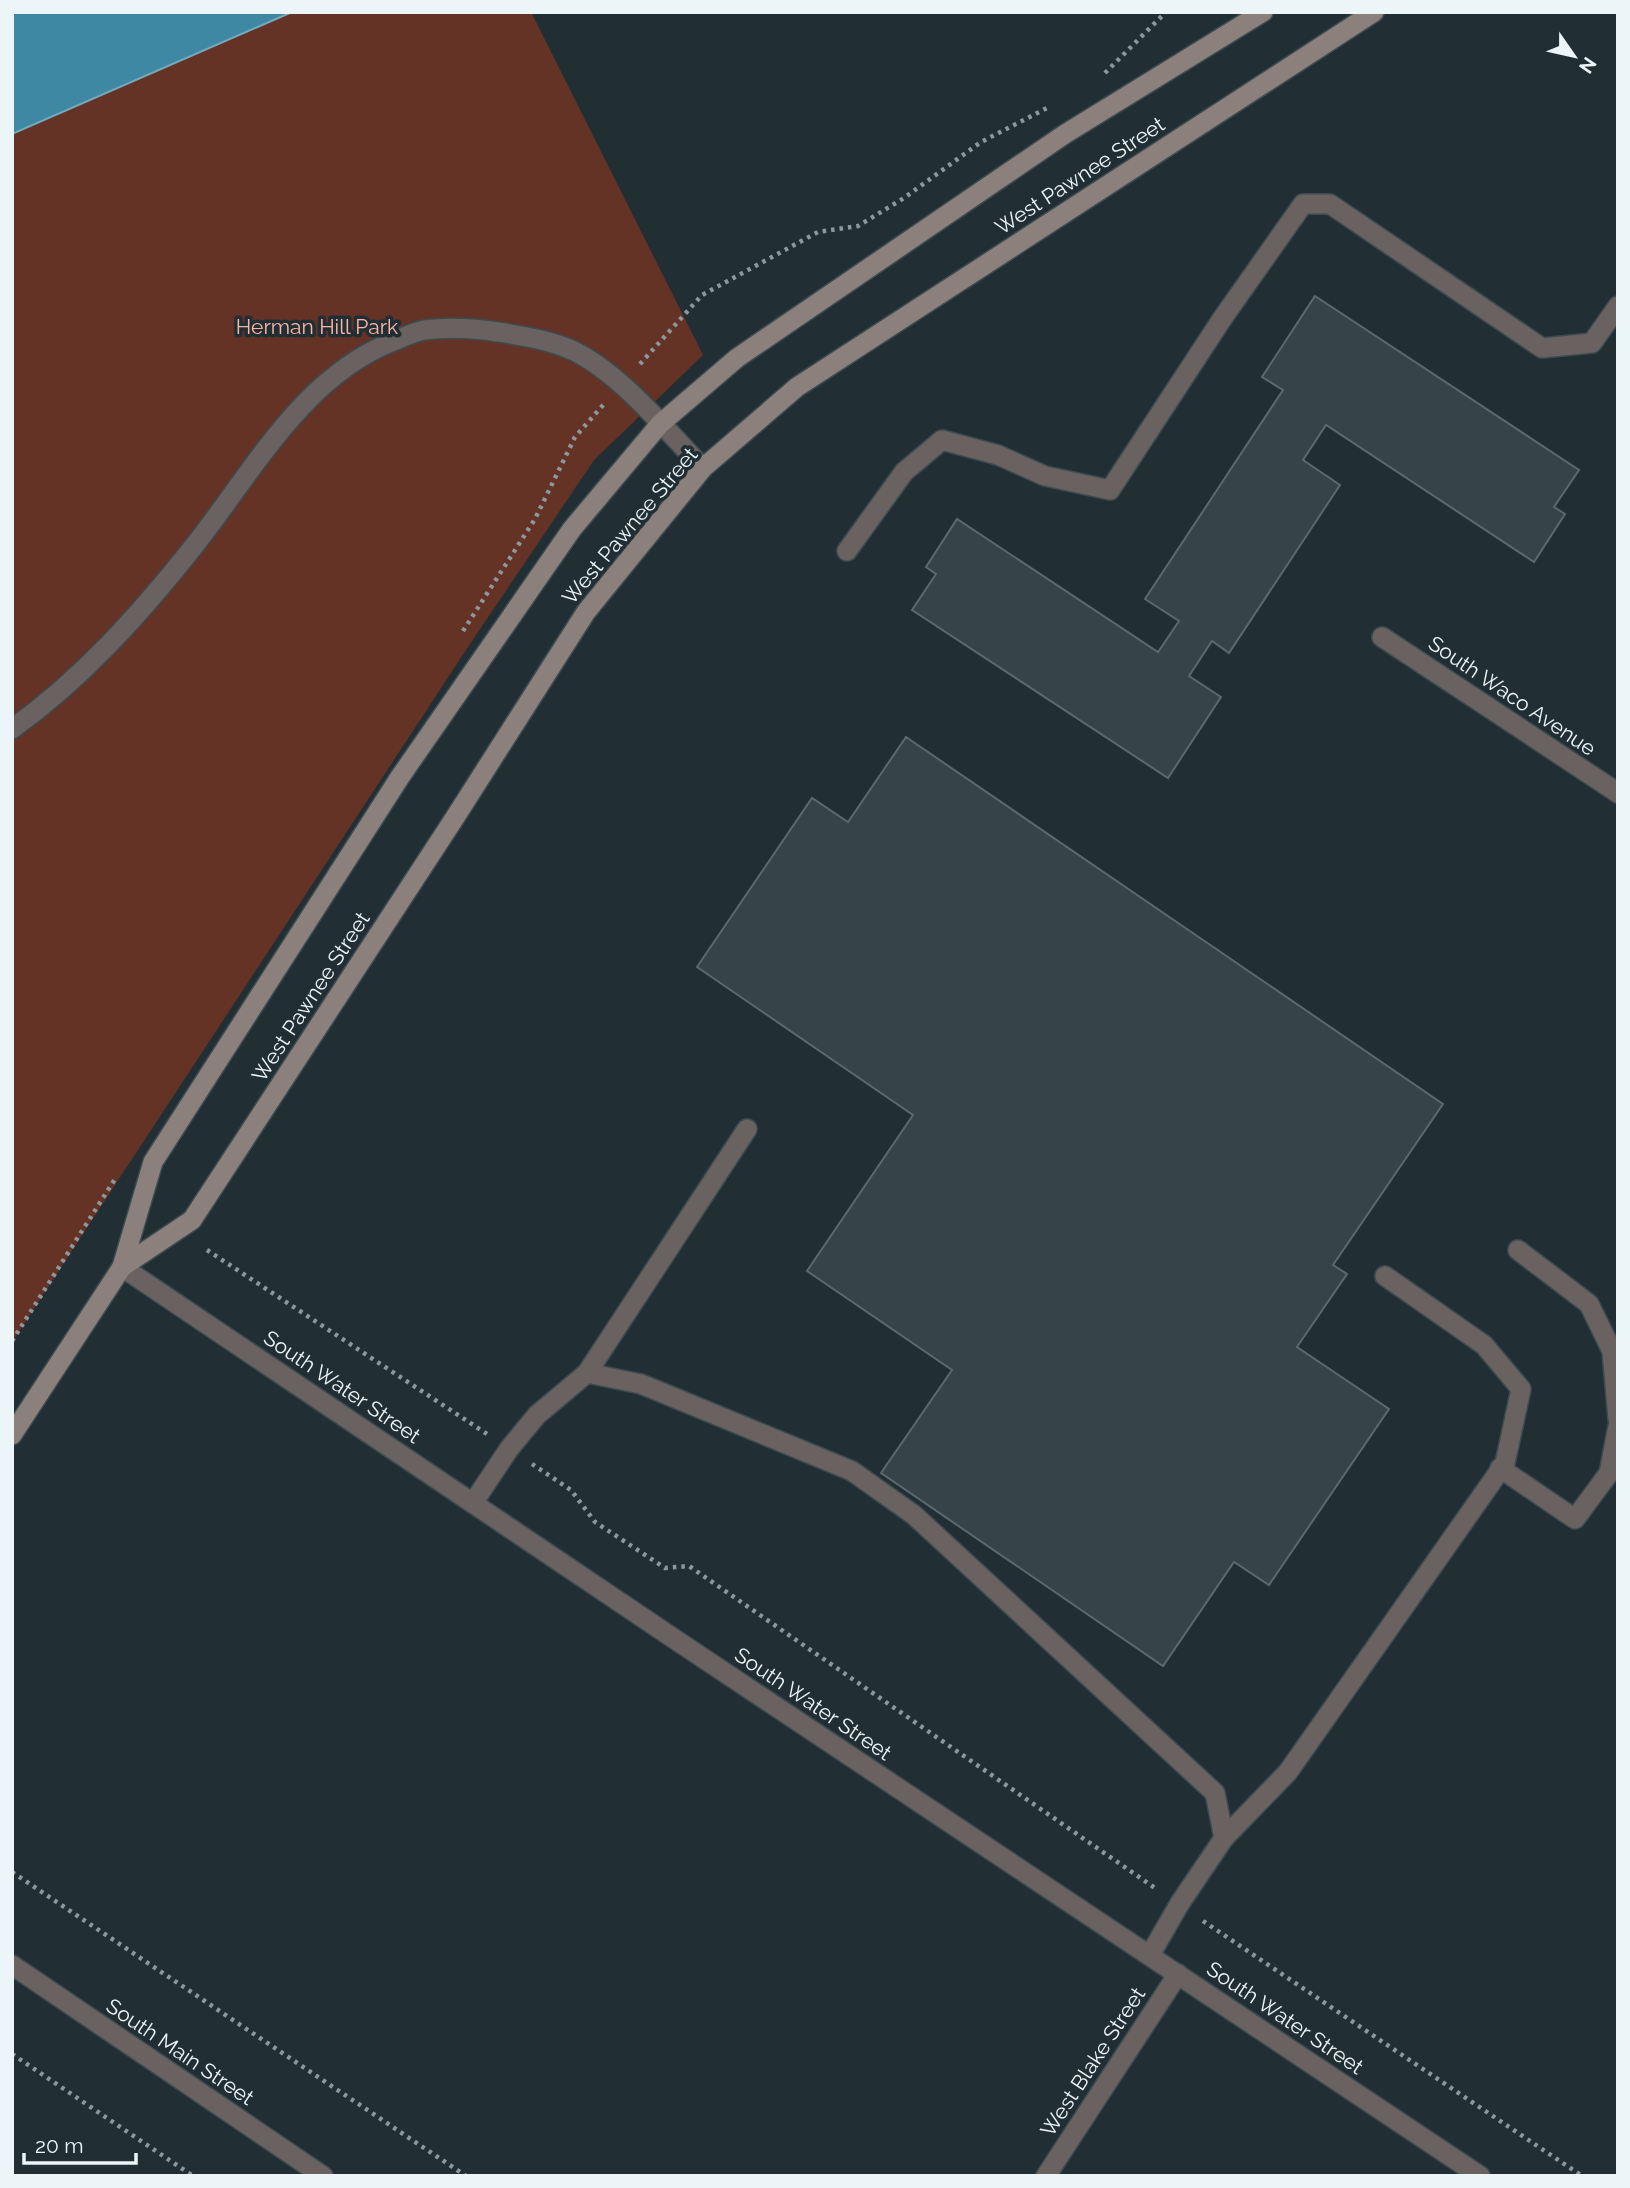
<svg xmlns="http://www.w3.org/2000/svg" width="1630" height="2188" font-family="Raleway,sans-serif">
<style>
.green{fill:#643326}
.water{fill:#3f88a4;stroke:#73a9bd;stroke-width:2}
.building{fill:#36444a;stroke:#5a696f;stroke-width:2}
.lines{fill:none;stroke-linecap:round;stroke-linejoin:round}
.service-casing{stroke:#3d4b50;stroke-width:22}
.minor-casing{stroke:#3d4b50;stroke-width:22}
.secondary-casing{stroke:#3d4b50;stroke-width:22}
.path{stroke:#8d989d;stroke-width:4.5;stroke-dasharray:3.5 5;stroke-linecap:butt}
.service{stroke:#696260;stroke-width:19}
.minor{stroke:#696260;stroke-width:19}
.secondary{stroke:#8b807c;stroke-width:19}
.labels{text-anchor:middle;stroke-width:7;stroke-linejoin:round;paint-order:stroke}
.street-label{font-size:21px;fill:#ecf5f8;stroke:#212f35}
.park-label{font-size:21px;fill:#feb5a1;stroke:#212f35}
</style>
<rect width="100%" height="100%" fill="#212f35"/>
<polygon class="green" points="288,12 531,12 703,355 594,460 468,647 12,1342 12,118"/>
<polygon class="water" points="12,12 292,12 12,134"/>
<g class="building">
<polygon points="1315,296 1579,470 1554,507 1565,514 1534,562 1326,425 1303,460 1340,485 1229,653 1212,641 1189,676 1221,697 1168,778 912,610 936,574 926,567 957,519 1158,652 1179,621 1145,599 1283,390 1262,377"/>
<polygon points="906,737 1443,1104 1333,1265 1347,1274 1297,1347 1389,1409 1269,1585 1234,1562 1163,1666 881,1473 952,1370 807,1271 913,1115 697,967 812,798 848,822"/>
</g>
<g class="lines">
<defs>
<g id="service">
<polyline points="847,551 904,472 942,440 998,455 1045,476 1110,490 1222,319 1303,204 1330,204 1542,348 1592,343 1618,306"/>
<path d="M12,729c71,-51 128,-115 182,-183 58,-73 109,-170 200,-205 10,-4 20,-9 30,-11 25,-3 49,-2 74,2 25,4 52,8 76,19 48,24 92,79 129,117"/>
<polyline points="1518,1250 1589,1304 1612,1351 1618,1419"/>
<polyline points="587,1373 641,1384 852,1471 914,1515 1215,1793 1224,1838"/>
<polyline points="1500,1468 1575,1519 1609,1473 1618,1426"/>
<polyline points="473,1503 509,1449 537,1415 587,1373 747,1129"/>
<polyline points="1150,1955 1180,1903 1224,1838 1288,1772 1505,1463 1521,1389 1484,1345 1385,1276"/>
</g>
<g id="minor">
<polyline points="1382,637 1618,793"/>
<polyline points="122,1267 679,1642 1480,2176"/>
<polyline points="12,1965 323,2176"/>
<polyline points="1046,2176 1178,1974"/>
</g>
<g id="secondary">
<polyline points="122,1267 192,1220 454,819 586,612 703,468 797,387 1374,12"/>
<polyline points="12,1435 122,1267 153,1162 400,777 572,529 660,424 737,358 1065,134 1263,12"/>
</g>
</defs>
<use href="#service" class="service-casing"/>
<use href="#minor" class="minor-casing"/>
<use href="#secondary" class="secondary-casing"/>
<g class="path">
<polyline points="1105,73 1166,12"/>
<polyline points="640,364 702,295 818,232 858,226 904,198 981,142 1047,108"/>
<polyline points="463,631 535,519 575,437 604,404"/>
<polyline points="207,1250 487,1434"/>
<polyline points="12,1341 115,1179"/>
<polyline points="532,1464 571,1490 595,1522 665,1568 689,1566 1155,1888"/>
<polyline points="12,1872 466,2176"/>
<polyline points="1203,1921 1582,2176"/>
<polyline points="12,2054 193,2176"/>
</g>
<use href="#service" class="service"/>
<use href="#minor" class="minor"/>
<use href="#secondary" class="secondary"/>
</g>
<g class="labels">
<g class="street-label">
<text transform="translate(1080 176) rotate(-33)" y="7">West Pawnee Street</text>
<text transform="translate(630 526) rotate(-50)" y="7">West Pawnee Street</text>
<text transform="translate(1512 696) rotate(34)" y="7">South Waco Avenue</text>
<text transform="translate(311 997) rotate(-57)" y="7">West Pawnee Street</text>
<text transform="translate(342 1387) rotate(34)" y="7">South Water Street</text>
<text transform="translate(813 1704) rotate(34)" y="7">South Water Street</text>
<text transform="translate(1285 2018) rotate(34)" y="7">South Water Street</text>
<text transform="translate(180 2052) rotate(34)" y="7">South Main Street</text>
<text transform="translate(1093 2062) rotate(-57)" y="7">West Blake Street</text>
</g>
<g class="park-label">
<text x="317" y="334">Herman Hill Park</text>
</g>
</g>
<rect width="1630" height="2188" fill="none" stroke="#ecf5f8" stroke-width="28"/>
<g transform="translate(1574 56) rotate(124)" stroke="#212f35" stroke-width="5" paint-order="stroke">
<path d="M0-5L12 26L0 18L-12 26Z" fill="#ecf5f8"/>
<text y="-10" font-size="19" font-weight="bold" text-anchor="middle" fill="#ecf5f8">N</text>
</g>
<path d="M24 2153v10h112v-10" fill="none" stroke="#ecf5f8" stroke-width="3.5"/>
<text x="35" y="2153" font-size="21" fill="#ecf5f8" stroke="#212f35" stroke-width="5" paint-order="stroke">20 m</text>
</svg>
